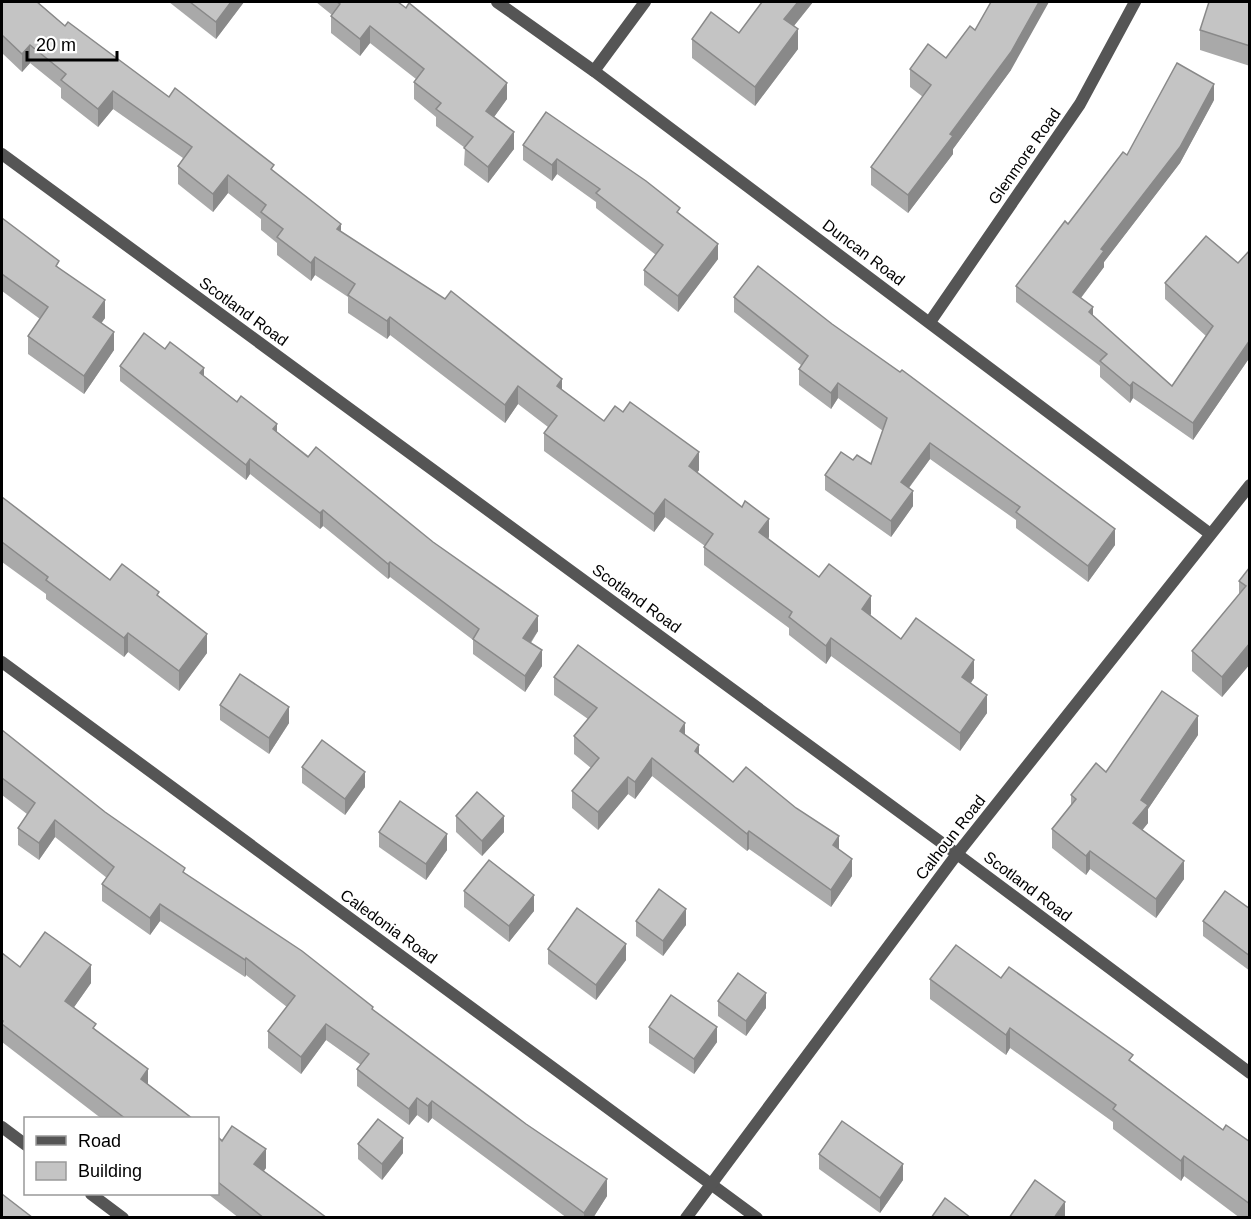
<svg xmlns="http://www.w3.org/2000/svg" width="1251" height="1219" font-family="Helvetica,sans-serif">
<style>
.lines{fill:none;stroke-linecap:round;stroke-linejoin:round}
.minor{stroke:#555;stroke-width:12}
.wall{fill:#a9a9a9}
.shaded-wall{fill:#898989}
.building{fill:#c4c4c4;stroke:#898989;stroke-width:1.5}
.labels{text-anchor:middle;stroke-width:4.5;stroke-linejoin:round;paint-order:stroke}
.street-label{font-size:16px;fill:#000;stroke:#fff}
</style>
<rect width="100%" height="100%" fill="#fff"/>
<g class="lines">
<g class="minor">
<polyline points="497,2 594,71 1209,533"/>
<polyline points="594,71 645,2"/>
<polyline points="2,154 957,854 1250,1073"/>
<polyline points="930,322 1080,104 1135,2"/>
<polyline points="2,662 757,1218"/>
<polyline points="2,1127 26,1145"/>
<polyline points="91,1194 123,1218"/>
<polyline points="686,1218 957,854 1250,485"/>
</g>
</g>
<g class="wall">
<polygon points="2,2 40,2 39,3 65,26 169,97 274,172 341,232 604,421 699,470 697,473 769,537 768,539 819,577 871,614 870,615 901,639 974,678 971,683 987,713 960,751 831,656 826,664 789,635 789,628 704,565 704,547 705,546 665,517 654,532 544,451 544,433 548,427 518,404 505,423 390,335 387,339 348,313 348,297 315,275 311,281 277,255 277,243 261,230 261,219 228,193 213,212 178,184 178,166 183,158 113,109 98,127 61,98 61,88 30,63 22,72 2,53"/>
<polygon points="169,2 244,2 216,39"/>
<polygon points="316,2 398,2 507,99 494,117 514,149 488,183 464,165 465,148 436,126 436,117 414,99 414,82 416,79 370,43 360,56 331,33 331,16 332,15"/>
<polygon points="762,2 813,2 794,26 798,49 755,106 692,58 692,39 739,33"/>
<polygon points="1250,2 1250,66 1200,50 1200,30"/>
<polygon points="975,30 1011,70 953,149 953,154 908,213 871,185 871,167 923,97 910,87 910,69 946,58"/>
<polygon points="1214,100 1180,163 1104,262 1104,267 1081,298 1093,316 1172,386 1206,336 1165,299 1165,283 1238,263 1250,250 1250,357 1193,440 1133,398 1130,403 1100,377 1100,366 1016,302 1016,286 1068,224 1127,155"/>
<polygon points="546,112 680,214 718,259 678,312 644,285 644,270 656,255 596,208 596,202 557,174 552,181 523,160 523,145"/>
<polygon points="2,218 59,268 105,318 101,323 114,350 84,394 28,354 28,336 40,319 2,291"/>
<polygon points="734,297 1115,545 1088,582 1016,528 1016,520 930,459 909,488 913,506 891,537 825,490 825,475 853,460 871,464 883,431 838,398 831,409 799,385 799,369 801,365 734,312"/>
<polygon points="120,366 204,376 538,631 531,643 542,666 525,692 473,654 473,640 390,577 388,579 323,526 320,529 250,474 246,480 120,381"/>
<polygon points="2,497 110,580 159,597 207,653 179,691 128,652 124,657 46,599 46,594 2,562"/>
<polygon points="1250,567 1250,664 1222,697 1192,671 1192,651 1239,595 1239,581"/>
<polygon points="554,677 685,735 699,754 733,782 839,849 852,876 831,907 749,849 747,851 652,776 635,799 628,794 598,830 572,808 572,791 591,768 574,754 574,736 588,719 554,695"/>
<polygon points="220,705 289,723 269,754 220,720"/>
<polygon points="2,730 105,812 185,873 373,1010 607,1196 593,1218 567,1218 432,1118 428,1123 417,1115 409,1125 357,1086 357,1069 361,1065 326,1040 301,1074 268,1048 268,1031 287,1007 246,975 245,977 160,921 150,935 102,901 102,884 107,878 55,837 39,860 18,845 18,828 27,814 2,795"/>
<polygon points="1198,735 1148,809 1148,823 1142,830 1184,879 1156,918 1090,869 1086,875 1052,848 1052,829 1071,806 1071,795 1106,772"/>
<polygon points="302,767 365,787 345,815 302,783"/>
<polygon points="456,816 504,832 482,856 456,832"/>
<polygon points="379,832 447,850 426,880 379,847"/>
<polygon points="464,891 534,911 509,942 464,907"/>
<polygon points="1250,909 1250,971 1203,936 1203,921"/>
<polygon points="636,921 686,925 663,956 636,936"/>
<polygon points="548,949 626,960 596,1000 548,964"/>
<polygon points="2,953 20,967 91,983 74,1007 148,1085 193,1119 102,1119 2,1042"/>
<polygon points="1001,978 1133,1062 1223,1130 1250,1142 1250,1218 1240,1218 1184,1176 1181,1181 1113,1129 1113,1122 1010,1048 1006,1055 930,999 930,979"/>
<polygon points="718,1001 766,1008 746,1036 718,1016"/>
<polygon points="649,1027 717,1042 694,1074 649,1043"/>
<polygon points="218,1137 266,1168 264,1171 327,1218 239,1218 208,1194 218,1194"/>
<polygon points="358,1144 403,1153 382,1180 358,1159"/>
<polygon points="819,1154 903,1180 880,1213 819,1169"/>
</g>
<g class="shaded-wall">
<polygon points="231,2 244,2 216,39 216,22"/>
<polygon points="798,2 813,2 784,38 784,19"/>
<polygon points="1039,2 1049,2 1011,70 953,149 953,154 908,213 908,195"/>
<polygon points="370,26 370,43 360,56 360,39"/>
<polygon points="798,29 798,49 755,106 755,87"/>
<polygon points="30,45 30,63 22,72 22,54"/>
<polygon points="507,83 507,99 486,128 486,111"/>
<polygon points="1214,84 1214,100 1180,163 1104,262 1104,267 1073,308 1073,292 1101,249"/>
<polygon points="113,91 113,109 98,127 98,109"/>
<polygon points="514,132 514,149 488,183 488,167"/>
<polygon points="557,159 557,174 552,181 552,165"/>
<polygon points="228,175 228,193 213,212 213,194"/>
<polygon points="341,224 341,242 337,229"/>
<polygon points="718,244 718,259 678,312 678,296"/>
<polygon points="315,257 315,275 311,281 311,263"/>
<polygon points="105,300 105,318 93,335 93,317"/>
<polygon points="1093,307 1093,323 1089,312"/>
<polygon points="390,317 390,335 387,339 387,321"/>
<polygon points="114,332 114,350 84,394 84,376"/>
<polygon points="1250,340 1250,357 1193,440 1193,423"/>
<polygon points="204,368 204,383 200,373"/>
<polygon points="562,379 562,397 557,386"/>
<polygon points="1133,382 1133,398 1130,403 1130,386"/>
<polygon points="838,383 838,398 831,409 831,393"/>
<polygon points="518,386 518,404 505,423 505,405"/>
<polygon points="277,424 277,440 273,429"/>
<polygon points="930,443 930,459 901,498 901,482"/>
<polygon points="699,452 699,470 689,484 689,466"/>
<polygon points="250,459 250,474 246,480 246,465"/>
<polygon points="913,491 913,506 891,537 891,521"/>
<polygon points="665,499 665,517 654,532 654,514"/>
<polygon points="323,510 323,526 320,529 320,513"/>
<polygon points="769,519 769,537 759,551 759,532"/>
<polygon points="1115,529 1115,545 1088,582 1088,566"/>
<polygon points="390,562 390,577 388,579 388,564"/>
<polygon points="871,596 871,614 862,627 862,609"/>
<polygon points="538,616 538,631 523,653 523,638"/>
<polygon points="128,633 128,652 124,657 124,638"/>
<polygon points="207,634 207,653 179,691 179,671"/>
<polygon points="831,638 831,656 826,664 826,646"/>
<polygon points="1250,643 1250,664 1222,697 1222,677"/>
<polygon points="542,650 542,666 525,692 525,676"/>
<polygon points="974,660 974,678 962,695 962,677"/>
<polygon points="987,695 987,713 960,751 960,733"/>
<polygon points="289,707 289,723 269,754 269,738"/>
<polygon points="1198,716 1198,735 1148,809 1148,823 1133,842 1133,823 1141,800"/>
<polygon points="685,723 685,741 680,731"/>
<polygon points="699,745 699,763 695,751"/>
<polygon points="652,758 652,776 635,799 635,782"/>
<polygon points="365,772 365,787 345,815 345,799"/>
<polygon points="628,777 628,794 598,830 598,812"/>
<polygon points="504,816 504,832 482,856 482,841"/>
<polygon points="55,820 55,837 39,860 39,843"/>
<polygon points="749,831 749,849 747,851 747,834"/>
<polygon points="447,834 447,850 426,880 426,864"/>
<polygon points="839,836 839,853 833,845"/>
<polygon points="1090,851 1090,869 1086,875 1086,856"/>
<polygon points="852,859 852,876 831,907 831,890"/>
<polygon points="1184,861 1184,879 1156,918 1156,899"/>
<polygon points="534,895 534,911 509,942 509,926"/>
<polygon points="160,904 160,921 150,935 150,918"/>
<polygon points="686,909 686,925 663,956 663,941"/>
<polygon points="626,944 626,960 596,1000 596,985"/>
<polygon points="246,958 246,975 245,977 245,960"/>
<polygon points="91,965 91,983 65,1020 65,1001"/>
<polygon points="766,993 766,1008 746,1036 746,1021"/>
<polygon points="326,1024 326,1040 301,1074 301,1057"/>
<polygon points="717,1027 717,1042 694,1074 694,1059"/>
<polygon points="1010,1028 1010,1048 1006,1055 1006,1035"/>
<polygon points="148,1069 148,1088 141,1079"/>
<polygon points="417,1098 417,1115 409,1125 409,1109"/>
<polygon points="432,1101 432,1118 428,1123 428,1106"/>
<polygon points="403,1138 403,1153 382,1180 382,1164"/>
<polygon points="266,1149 266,1168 254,1182 254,1164"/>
<polygon points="1184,1156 1184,1176 1181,1181 1181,1161"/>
<polygon points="903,1164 903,1180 880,1213 880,1198"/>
<polygon points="607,1179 607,1196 593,1218 584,1218 584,1213"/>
<polygon points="1065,1202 1065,1218 1054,1218"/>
</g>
<g class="building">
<polygon points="2,2 37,2 65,26 68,22 169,97 175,88 274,165 271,169 341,224 337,229 445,299 451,291 562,379 557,386 604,421 615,406 623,412 630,402 699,452 689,466 742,507 745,501 769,519 759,532 819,577 829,564 871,596 862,609 901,639 916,618 974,660 962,677 987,695 960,733 831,638 826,646 789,617 792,612 704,547 713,534 665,499 654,514 544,433 557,416 518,386 505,405 390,317 387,321 348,295 355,284 315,257 311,263 277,237 283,229 261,212 266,205 228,175 213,194 178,166 192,147 113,91 98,109 61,80 66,74 30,45 22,54 2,35"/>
<polygon points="190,2 231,2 216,22"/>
<polygon points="337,2 398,2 406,8 409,3 507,83 486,111 514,132 488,167 464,148 473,137 436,109 441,103 414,82 424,69 370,26 360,39 331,16 340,4"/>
<polygon points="762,2 798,2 784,19 798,29 755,87 692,39 711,12 739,33"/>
<polygon points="991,2 1039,2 1011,52 950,134 953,136 908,195 871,167 931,85 910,69 928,44 946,58 970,26 975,30"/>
<polygon points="1209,2 1250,2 1250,46 1200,30"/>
<polygon points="1177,63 1214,84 1180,147 1101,249 1104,251 1073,292 1093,307 1089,312 1172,386 1213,326 1165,283 1206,236 1238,263 1250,250 1250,340 1193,423 1133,382 1130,386 1100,361 1107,354 1016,286 1065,221 1068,224 1123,152 1127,155"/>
<polygon points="546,112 646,181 680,208 677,212 718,244 678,296 644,270 663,245 596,193 600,189 557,159 552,165 523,145"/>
<polygon points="2,218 59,261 56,266 105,300 93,317 114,332 84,376 28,336 48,307 2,274"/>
<polygon points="758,266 832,324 900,372 902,370 1115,529 1088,566 1016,512 1020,507 930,443 901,482 913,491 891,521 825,475 841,452 853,460 857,455 871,464 887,418 838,383 831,393 799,369 808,356 734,297"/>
<polygon points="144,333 165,349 170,342 204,368 200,373 237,402 241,396 277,424 273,429 308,457 316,447 433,542 538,616 523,638 542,650 525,676 473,639 479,629 390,562 388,564 323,510 320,513 250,459 246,465 120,366"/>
<polygon points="2,497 110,580 122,564 159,592 157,595 207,634 179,671 128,633 124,638 46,580 48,577 2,542"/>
<polygon points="1250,567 1250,643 1222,677 1192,651 1246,586 1239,581"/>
<polygon points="578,645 685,723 680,731 699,745 695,751 733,782 746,767 796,808 839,836 833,845 852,859 831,890 749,831 747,834 652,758 635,782 628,777 598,812 572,791 599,758 574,736 597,708 554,677"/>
<polygon points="240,674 289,707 269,738 220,705"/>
<polygon points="1162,691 1198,716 1141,800 1148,805 1133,823 1184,861 1156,899 1090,851 1086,856 1052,829 1076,799 1071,795 1096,763 1106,772"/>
<polygon points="2,730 105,812 185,868 183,872 302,951 373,1007 372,1009 526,1124 607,1179 584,1213 432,1101 428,1106 417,1098 409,1109 357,1069 369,1054 326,1024 301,1057 268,1031 295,996 246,958 245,960 160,904 150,918 102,884 114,867 55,820 39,843 18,828 35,803 2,778"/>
<polygon points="322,740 365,772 345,799 302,767"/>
<polygon points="477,792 504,816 482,841 456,816"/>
<polygon points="400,801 447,834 426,864 379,832"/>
<polygon points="489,860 534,895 509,926 464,891"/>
<polygon points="659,889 686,909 663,941 636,921"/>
<polygon points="1225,891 1250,909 1250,956 1203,921"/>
<polygon points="577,908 626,944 596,985 548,949"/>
<polygon points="45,932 91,965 65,1001 96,1024 93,1028 148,1069 141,1079 193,1119 126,1119 2,1024 3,1021 2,1020 2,953 20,967"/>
<polygon points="956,945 1001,978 1009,967 1133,1055 1129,1060 1223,1130 1226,1125 1250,1142 1250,1204 1184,1156 1181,1161 1113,1109 1116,1105 1010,1028 1006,1035 930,979"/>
<polygon points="738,973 766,993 746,1021 718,1001"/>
<polygon points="671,995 717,1027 694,1059 649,1027"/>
<polygon points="378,1119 403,1138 382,1164 358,1144"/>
<polygon points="842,1121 903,1164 880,1198 819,1154"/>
<polygon points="232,1126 266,1149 254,1164 327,1218 264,1218 218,1182 218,1137 222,1141"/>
<polygon points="1035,1180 1065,1202 1054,1218 1009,1218"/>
<polygon points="2,1194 33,1218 2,1218"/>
<polygon points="945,1198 971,1218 931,1218"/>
</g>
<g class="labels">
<g class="street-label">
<text transform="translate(1024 156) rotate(-55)" y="6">Glenmore Road</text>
<text transform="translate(864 252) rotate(37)" y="6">Duncan Road</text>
<text transform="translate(244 311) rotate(36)" y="6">Scotland Road</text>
<text transform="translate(637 598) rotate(36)" y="6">Scotland Road</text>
<text transform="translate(950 837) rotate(-52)" y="6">Calhoun Road</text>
<text transform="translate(1028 886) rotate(37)" y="6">Scotland Road</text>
<text transform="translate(389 926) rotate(36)" y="6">Caledonia Road</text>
</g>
</g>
<rect width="1251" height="1219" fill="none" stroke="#000000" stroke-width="6"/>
<rect x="24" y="1117" width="195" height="78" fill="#ffffff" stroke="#999999" stroke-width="1.5"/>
<rect x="36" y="1136" width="30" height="9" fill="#555555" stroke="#999999" stroke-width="1.5"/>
<text x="78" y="1147" font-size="18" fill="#000000">Road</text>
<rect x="36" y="1162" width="30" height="18" fill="#c4c4c4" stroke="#999999" stroke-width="1.5"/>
<text x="78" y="1177" font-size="18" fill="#000000">Building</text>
<path d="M27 51v9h90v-9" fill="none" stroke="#000000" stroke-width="3"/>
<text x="36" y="51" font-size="18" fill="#000000" stroke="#ffffff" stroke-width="4.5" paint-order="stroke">20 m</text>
</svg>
